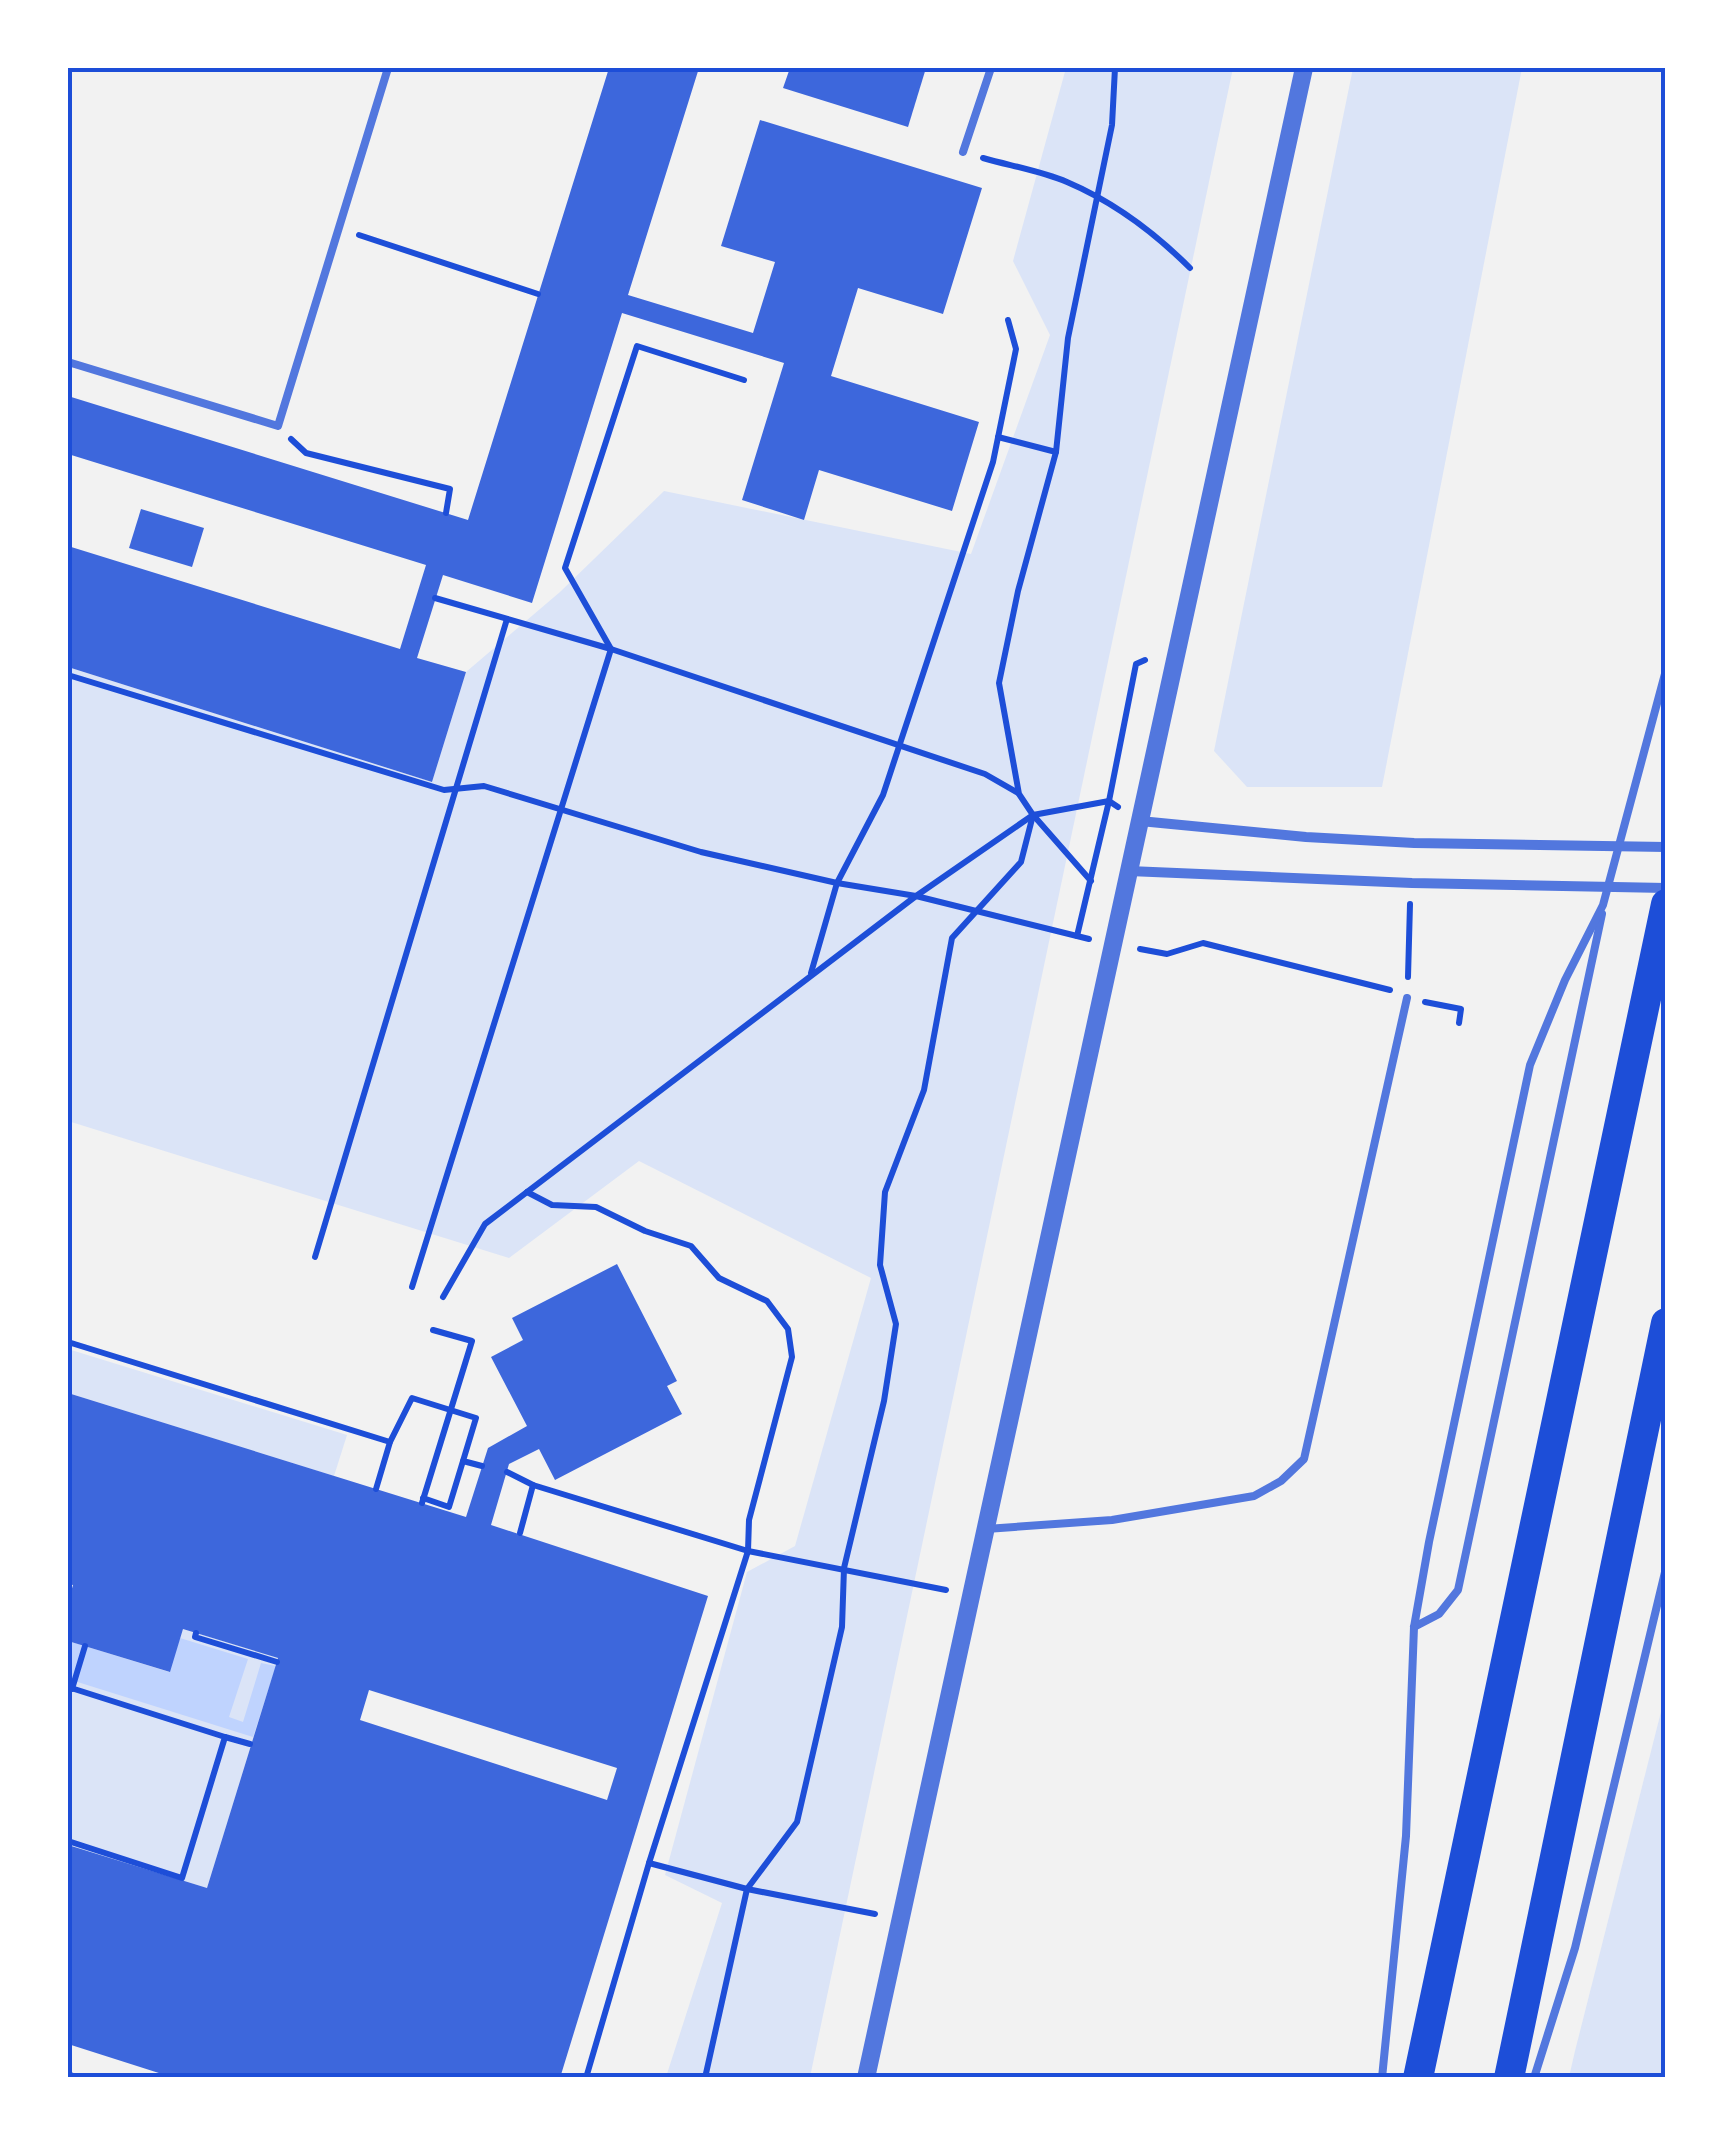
<svg xmlns="http://www.w3.org/2000/svg" width="1733" height="2145" font-family="'Sofia Sans Condensed',sans-serif">
<style>
.green{fill:#dbe4f7}
.water{fill:#bfd3fe}
.building{fill:#3d67dc;fill-rule:evenodd}
.lines{fill:none;stroke-linecap:round;stroke-linejoin:round}
.path{stroke:#1d4ed8;stroke-width:6}
.service{stroke:#5277de;stroke-width:8}
.minor{stroke:#5277de;stroke-width:10}
.tertiary{stroke:#5277de;stroke-width:18}
.motorway{stroke:#1d4ed8;stroke-width:30}
.neatline{fill:none;stroke:#1d4ed8;stroke-width:4}
</style>
<rect width="100%" height="100%" fill="#f2f2f2"/>
<g class="green">
<polygon points="1066,68 1233,68 810,2077 666,2077 722,1903 665,1875 747,1572 795,1546 871,1278 639,1161 509,1258 68,1121 68,667 432,782 466,672 560,592 664,491 971,554 1050,335 1013,261"/>
<polygon points="1353,68 1522,68 1382,787 1247,787 1214,751"/>
<polygon points="68,1349 347,1435 334,1476 68,1393"/>
<polygon points="183,1629 278,1658 207,1888 68,1845 68,1641 169,1672"/>
<polygon points="1665,1696 1665,2077 1569,2077 1575,2051"/>
</g>
<polygon class="water" points="180,1638 248,1659 229,1717 243,1722 261,1663 276,1666 253,1737 68,1679 68,1641 169,1672"/>
<g class="building">
<polygon points="609,68 699,68 628,295 753,333 775,262 721,246 760,120 982,188 943,314 858,288 831,376 979,422 952,511 819,470 804,520 742,500 784,363 622,313 532,603 443,575 417,658 466,672 432,782 68,667 68,546 400,649 426,565 68,454 68,396 468,520"/>
<polygon points="790,68 926,68 908,127 783,88"/>
<polygon points="141,509 204,528 192,567 129,548"/>
<path d="M617,1264l60,117 -10,5 15,28 -127,66 -16,-31 -30,15 -18,61 217,71 -148,482h-399l1,-4 -94,-30v-199l139,43 71,-230 -95,-29 -13,43 -102,-31v-39l5,-17 -5,-1v-191l398,124 22,-69 39,-22 -36,-69 32,-17 -11,-22zM369,1690l248,78 -10,32 -247,-80z"/>
</g>
<g class="lines">
<g class="path">
<path d="M983,158c28,8 58,13 84,24 47,20 87,50 123,86"/>
<polyline points="359,235 538,294"/>
<polyline points="998,437 1056,452"/>
<polyline points="291,439 306,453 450,489 446,513"/>
<polyline points="435,598 611,649 985,774 1018,793"/>
<polyline points="68,675 444,790 484,786 701,852 837,883 916,896 1089,939"/>
<polyline points="1034,816 1091,881"/>
<polyline points="1077,936 1109,801 1136,664 1145,660"/>
<polyline points="1140,949 1167,954 1203,943 1390,990"/>
<polyline points="811,973 837,883 883,795 993,462 1016,349 1008,320"/>
<polyline points="1408,977 1410,904"/>
<polyline points="1425,1002 1461,1009 1459,1023"/>
<polyline points="527,1192 552,1205 596,1207 645,1231 691,1246 719,1278 767,1301 788,1329 792,1357 749,1520 748,1551 649,1863 586,2078"/>
<polyline points="315,1257 507,619"/>
<polyline points="412,1287 611,649 565,568 637,346 744,380"/>
<polyline points="443,1297 485,1224 916,896 1033,815 1109,801 1118,807"/>
<polyline points="68,1342 390,1442 376,1489"/>
<polyline points="390,1442 412,1398 476,1418 463,1461 482,1466"/>
<polyline points="507,1472 533,1485"/>
<polyline points="423,1498 449,1507 463,1461"/>
<polyline points="422,1503 472,1341 433,1330"/>
<polyline points="520,1533 533,1485 748,1551 946,1590"/>
<polyline points="196,1633 195,1637 277,1662"/>
<polyline points="68,1687 225,1737 182,1878 68,1841"/>
<polyline points="72,1689 85,1646"/>
<polyline points="225,1737 250,1744"/>
<polyline points="649,1863 747,1889 875,1914"/>
<polyline points="68,2074 78,2078"/>
<polyline points="705,2078 747,1889 797,1822 842,1627 844,1568 884,1401 896,1324 880,1265 885,1192 924,1090 952,938 1021,862 1033,815 1019,794 999,683 1018,591 1056,452 1068,338 1112,125 1115,68"/>
</g>
<g class="service">
<polyline points="963,152 991,68"/>
<polyline points="68,362 278,426 388,68"/>
<polyline points="986,1529 1112,1520 1254,1496 1281,1481 1304,1459 1407,998"/>
<polyline points="1414,1627 1439,1614 1458,1590 1602,914"/>
<polyline points="1382,2078 1406,1836 1414,1627 1429,1542 1530,1065 1565,980 1603,905 1666,670"/>
<polyline points="1534,2078 1575,1948 1666,1568"/>
</g>
<g class="minor">
<polyline points="1140,821 1306,837 1414,843 1666,847"/>
<polyline points="1129,871 1412,883 1666,888"/>
</g>
<polyline class="tertiary" points="866,2078 1304,68"/>
<g class="motorway">
<polyline points="1418,2078 1666,904"/>
<polyline points="1509,2078 1666,1323"/>
</g>
</g>
<rect width="1733" height="2145" fill="none" stroke="#ffffff" stroke-width="140"/>
<rect x="70" y="70" width="1593" height="2005" class="neatline"/>
</svg>
